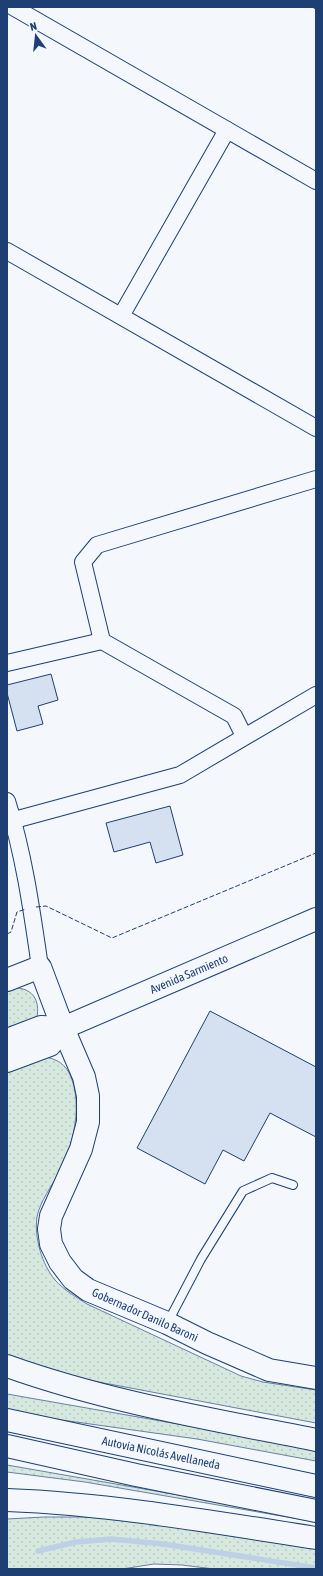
<svg xmlns="http://www.w3.org/2000/svg" width="323" height="1576" font-family="'Asap Condensed',sans-serif">
<style>
.grass{fill:url(#grass-dots);stroke:#687fa3}
.lines{fill:none;stroke-linecap:round;stroke-linejoin:round}
.stream{stroke:#bed0e5;stroke-width:5.5}
.building{fill:#d5e0f0;stroke:#1d3f73}
.lane-casing{stroke:#1d3f73;stroke-width:10}
.street-casing{stroke:#1d3f73;stroke-width:18}
.secondary-casing{stroke:#1d3f73;stroke-width:24}
.highway-casing{stroke:#1d3f73;stroke-width:24}
.lane{stroke:#f4f7fb;stroke-width:8}
.street{stroke:#f4f7fb;stroke-width:16}
.secondary{stroke:#f4f7fb;stroke-width:22}
.highway{stroke:#f4f7fb;stroke-width:22}
.fence{stroke:#1d3f73;stroke-width:1;stroke-dasharray:5 2;stroke-linecap:butt}
.labels{text-anchor:middle;stroke-width:3;stroke-linejoin:round;paint-order:stroke}
.street-label{font-size:12px;fill:#1d3f73;stroke:#f4f7fb}
</style>
<defs>
<pattern id="grass-dots" width="8" height="8" patternUnits="userSpaceOnUse"><rect width="8" height="8" fill="#d7e8df"/><path d="M2 2h.1M6 6h.1" fill="none" stroke="#b8c8c3" stroke-width="1.8" stroke-linecap="round"/></pattern>
</defs>
<rect width="100%" height="100%" fill="#f4f7fb"/>
<g class="grass">
<path d="M17,988c16,1 23,13 20,29l-30,12v-40z"/>
<path d="M46,1057c15,3 23,11 27,26 8,28 0,62 -13,88 -8,15 -20,30 -23,46 -3,21 5,47 18,63 9,10 21,17 32,24l154,72 22,6 53,8v33l-281,-53 -28,-9v-288z"/>
<polygon points="7,1394 178,1424 316,1446 316,1461 197,1439 12,1413 7,1432"/>
<polygon points="7,1465 316,1519 316,1522 85,1482 7,1472"/>
<polygon points="44,1517 104,1517 152,1523 316,1548 316,1569 214,1569 182,1565 154,1564 122,1569 7,1569 7,1519"/>
</g>
<g class="lines">
<polyline class="stream" points="38,1551 76,1542 112,1539 163,1544 316,1568"/>
</g>
<g class="building">
<polygon points="51,674 58,700 38,706 43,724 17,731 7,693 7,685"/>
<polygon points="170,806 183,855 156,863 150,842 114,852 106,823"/>
<polygon points="210,1011 316,1067 316,1137 270,1113 244,1161 223,1150 205,1184 137,1148"/>
</g>
<g class="lines">
<defs>
<polyline id="lane" points="168,1322 201,1259 243,1191 272,1178 293,1185"/>
<g id="street">
<polyline points="13,7 316,181"/>
<polyline points="7,251 316,428"/>
<polyline points="121,316 227,130"/>
<polyline points="102,641 83,562 97,545 316,479"/>
<polyline points="7,663 102,641 234,716 244,736"/>
<path d="M7,801c17,53 25,111 33,166"/>
<polyline points="7,822 180,775 316,695"/>
</g>
<g id="secondary">
<polyline points="7,980 40,967 63,1028 84,1077 88,1096 88,1122 81,1149 51,1216 49,1229 51,1244 60,1262 73,1279 88,1290 167,1323 207,1343 269,1370 316,1378"/>
<polyline points="7,1040 41,1027 63,1028 316,919"/>
<polyline points="7,1061 50,1045 63,1028"/>
</g>
<g id="highway">
<path d="M7,1366c101,36 204,53 309,74"/>
<polyline points="7,1420 316,1486"/>
<polyline points="7,1446 136,1475 316,1511"/>
<path d="M7,1500c104,4 206,22 309,38"/>
</g>
</defs>
<use href="#lane" class="lane-casing"/>
<use href="#street" class="street-casing"/>
<use href="#secondary" class="secondary-casing"/>
<use href="#highway" class="highway-casing"/>
<use href="#lane" class="lane"/>
<use href="#street" class="street"/>
<use href="#secondary" class="secondary"/>
<use href="#highway" class="highway"/>
<g class="fence">
<polyline points="312,7 316,9"/>
<polyline points="36,907 46,906 112,938 316,853"/>
<polyline points="7,934 11,932 17,912 26,909"/>
</g>
</g>
<g class="labels">
<g class="street-label">
<text transform="translate(189 974) rotate(-23)" y="4">Avenida Sarmiento</text>
<text transform="translate(145 1315) rotate(24)" y="4">Gobernador Danilo Baroni</text>
<text transform="translate(161 1453) rotate(12)" y="4">Autovía Nicolás Avellaneda</text>
</g>
</g>
<rect width="323" height="1576" fill="none" stroke="#1d3f73" stroke-width="16"/>
<g transform="translate(36 36) rotate(345)" stroke="#f4f7fb" stroke-width="3" paint-order="stroke">
<path d="M0-3L7 15L0 10L-7 15Z" fill="#1d3f73"/>
<text y="-6" font-size="11" font-weight="bold" text-anchor="middle" fill="#1d3f73">N</text>
</g>
</svg>
